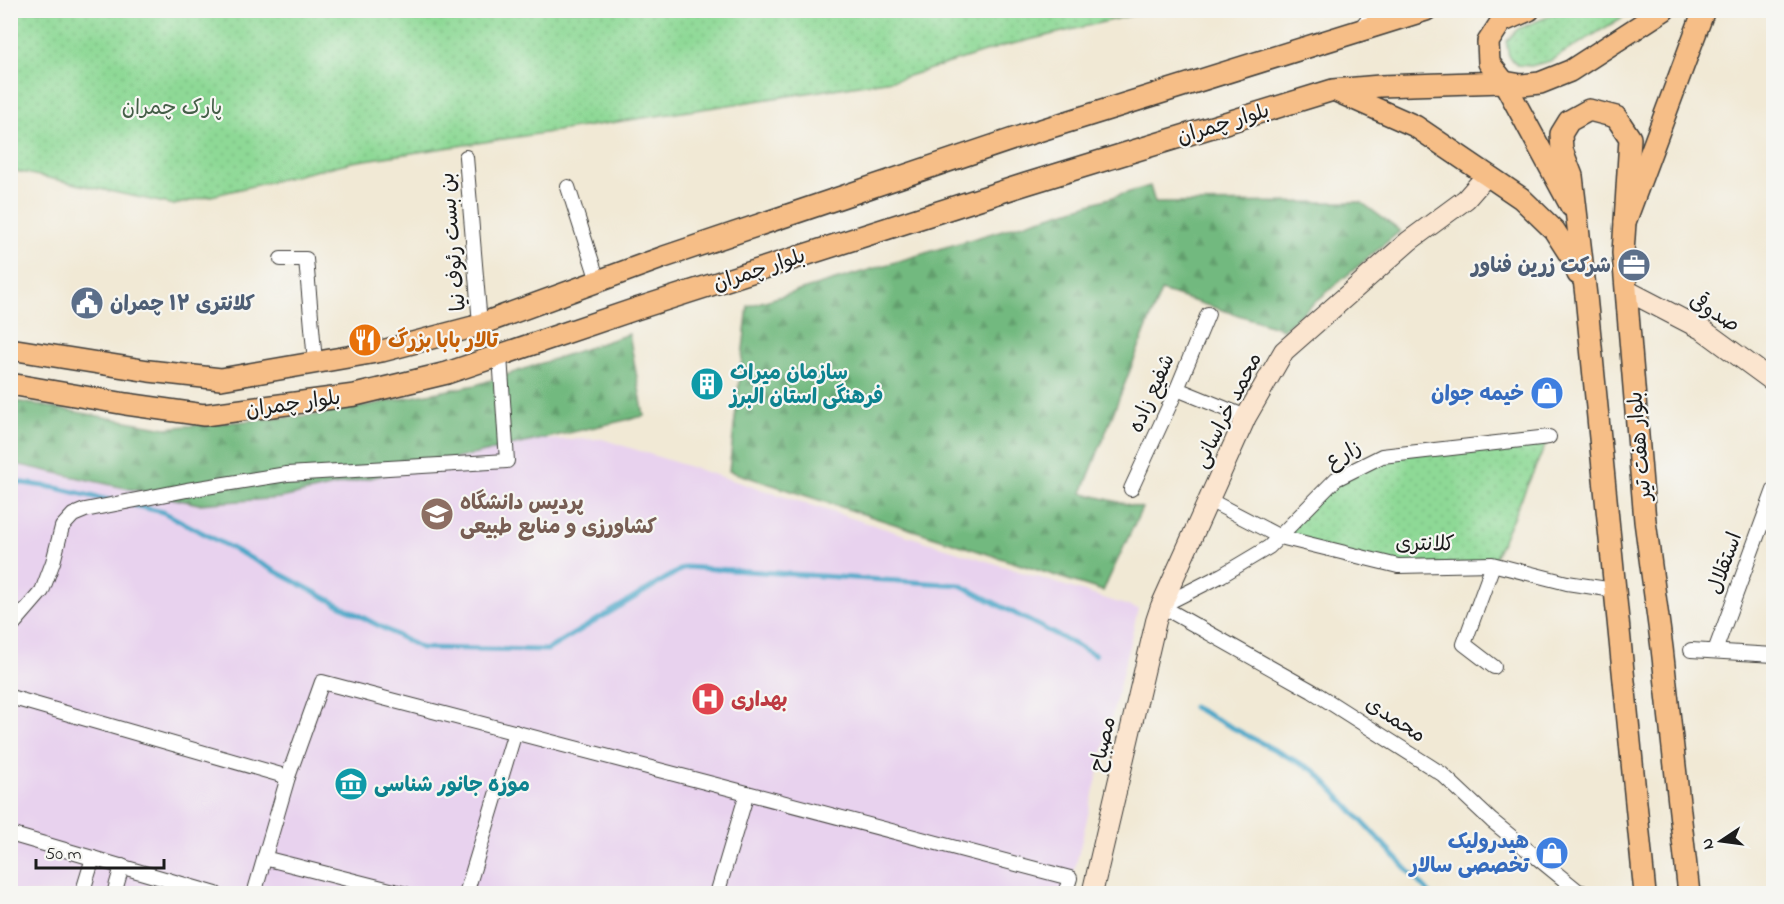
<svg xmlns="http://www.w3.org/2000/svg" width="1784" height="904" font-family="'Indie Flower','Playpen Sans Arabic',sans-serif">
<style>
.built{fill:#e8d2ee}
.grass{fill:url(#grass-dots);stroke:#557a59;stroke-width:1.5}
.forest{fill:url(#forest-firs);stroke:#476a4e;stroke-width:1.5}
.lines{fill:none;stroke-linecap:round;stroke-linejoin:round}
.stream{stroke:#48a6c7;stroke-width:5}
.street-casing{stroke:#3c3b38;stroke-width:16}
.secondary-casing{stroke:#3c3b38;stroke-width:22}
.primary-casing{stroke:#3c3b38;stroke-width:24}
.street{stroke:#fff;stroke-width:14}
.secondary{stroke:#fbe5cf;stroke-width:20}
.primary{stroke:#f6be87;stroke-width:21}
.labels{text-anchor:middle;stroke-width:4.5;stroke-linejoin:round;paint-order:stroke}
.park-label{font-size:21px;fill:#445e47;stroke:#f6f6f2}
.street-label{font-size:21px;fill:#1c1c1c;stroke:#f6f6f2}
.service-label{font-size:21px;font-weight:bold;fill:#4e5e75;stroke:#f6f6f2;text-anchor:end}
.food-label{font-size:21px;font-weight:bold;fill:#c56008;stroke:#f6f6f2;text-anchor:start}
.culture-label{font-size:21px;font-weight:bold;fill:#0d838f;stroke:#f6f6f2;text-anchor:start}
.shop-label{font-size:21px;font-weight:bold;fill:#366cbe;stroke:#f6f6f2;text-anchor:end}
.education-label{font-size:21px;font-weight:bold;fill:#785e54;stroke:#f6f6f2;text-anchor:start}
.health-label{font-size:21px;font-weight:bold;fill:#be3a42;stroke:#f6f6f2;text-anchor:start}
</style>
<defs>
<pattern id="grass-dots" width="8" height="8" patternUnits="userSpaceOnUse" patternTransform="scale(1.5)"><rect width="8" height="8" fill="#8ed996"/><path d="M2 2h.1M6 6h.1" fill="none" stroke="#7aba81" stroke-width="1.8" stroke-linecap="round"/></pattern>
<pattern id="forest-firs" width="22" height="20" patternUnits="userSpaceOnUse" patternTransform="scale(1.5)"><rect width="22" height="20" fill="#72b97f"/><path d="M5 1l3.5 6h-7zM16 11l3.5 6h-7z" fill="#629e6d"/></pattern>
</defs>
<rect width="100%" height="100%" fill="#f6f6f2"/>
<filter id="ink" filterUnits="userSpaceOnUse"><feTurbulence type="fractalNoise" baseFrequency=".0167" numOctaves="2"/><feDisplacementMap in="SourceGraphic" scale="12" xChannelSelector="R" yChannelSelector="G"/><feConvolveMatrix kernelMatrix="1 2 1 2 8 2 1 2 1" color-interpolation-filters="sRGB"/></filter>
<filter id="wash" filterUnits="userSpaceOnUse"><feTurbulence type="fractalNoise" baseFrequency=".008" numOctaves="4" result="noise"/><feDisplacementMap in="SourceGraphic" scale="24" xChannelSelector="R" yChannelSelector="G"/><feGaussianBlur stdDeviation="1.35" result="paint"/><feColorMatrix in="noise" values="0 0 0 0 0 0 0 0 0 0 0 0 0 0 0 0 0 1.4 0 .05"/><feComposite in="paint" operator="in"/></filter>
<g filter="url(#wash)">
<rect width="100%" height="100%" fill="#f1e9d5"/>
<polygon class="built" points="10,418 168,446 602,439 1138,609 1069,893 11,893"/>
<g class="grass">
<polygon points="11,10 1150,10 1150,11 1000,47 899,79 352,162 174,205 11,170"/>
<polygon points="1562,11 1633,11 1550,61 1531,66 1517,65 1509,56 1506,42 1518,29"/>
<polygon points="1549,437 1492,564 1398,566 1280,537 1336,479 1382,456"/>
</g>
<g class="forest">
<polygon points="1150,186 1155,203 1361,202 1400,231 1283,329 1161,291 1082,493 1142,508 1103,591 729,471 748,306"/>
<polygon points="629,334 644,416 281,498 198,504 11,463 10,400 165,428 315,415 476,385"/>
</g>
<g class="lines">
<g class="stream">
<polyline points="10,481 57,488 112,501"/>
<polyline points="133,505 163,512 421,648 547,650 685,567 960,585 1095,655"/>
<polyline points="1193,707 1315,771 1430,894"/>
</g>
</g>
</g>
<g filter="url(#ink)">
<g class="lines">
<defs>
<g id="street">
<polyline points="1359,30 1375,10"/>
<polyline points="466,157 480,324"/>
<polyline points="568,187 598,281"/>
<polyline points="281,259 306,259 315,362"/>
<polyline points="1177,389 1246,417"/>
<polyline points="1131,489 1177,389 1208,314"/>
<polyline points="1209,500 1280,537 1398,566 1492,564 1567,583 1614,590"/>
<polyline points="1493,565 1464,644 1494,667"/>
<polyline points="1161,606 1312,691 1442,774 1492,821 1578,891 1589,894"/>
<polyline points="1161,606 1222,575 1269,547 1336,479 1382,456 1549,437"/>
<polyline points="10,628 42,591 53,562 62,527 73,515 85,510 187,490 287,474 507,461 500,356"/>
<polyline points="1691,650 1774,655"/>
<polyline points="1715,651 1774,490"/>
<polyline points="10,697 288,777 322,682 747,793 717,894"/>
<polyline points="747,793 1070,878 1065,894"/>
<polyline points="10,834 216,894"/>
<polyline points="264,858 406,894"/>
<polyline points="82,894 93,858"/>
<polyline points="114,894 122,866"/>
<polyline points="254,894 288,777"/>
<polyline points="466,894 515,732"/>
</g>
<g id="secondary">
<polyline points="1626,290 1703,330 1774,382"/>
<polyline points="1092,894 1156,621 1161,606 1246,417 1284,351 1409,241 1466,199 1487,175"/>
</g>
<g id="primary">
<polyline points="1529,10 1501,22 1488,42 1489,63 1504,82 1571,206"/>
<polyline points="1336,91 1415,126 1521,198 1554,230 1572,258 1578,274"/>
<polyline points="1625,222 1630,138 1616,117 1589,110 1569,121 1561,134 1562,150 1572,176 1586,296 1645,894"/>
<polyline points="10,349 149,371 221,379 382,351 473,327 664,257 1022,136 1426,10"/>
<polyline points="10,384 126,404 204,415 355,395 447,373 636,309 1026,184 1333,90 1380,86 1504,82 1522,85 1540,83 1570,71 1664,10"/>
<polyline points="1689,894 1662,648 1645,521 1623,253 1625,222 1704,10"/>
</g>
</defs>
<use href="#street" class="street-casing"/>
<use href="#secondary" class="secondary-casing"/>
<use href="#primary" class="primary-casing"/>
<use href="#street" class="street"/>
<use href="#secondary" class="secondary"/>
<use href="#primary" class="primary"/>
</g>
</g>
<defs>
<symbol id="office-disc" viewBox="-11 -11 22 22"><circle r="9.5" fill="#5c6f8a" stroke="#f6f6f2"/><path d="M-6-3h4V-5.5h4V-3h4V5H-6ZM-1-4.5V-3h2v-1.5ZM-6 0V1H6V0Z" fill="#fff"/></symbol>
<symbol id="civic-disc" viewBox="-11 -11 22 22"><circle r="9.5" fill="#5c6f8a" stroke="#f6f6f2"/><path d="M-.6-6.5H3V-4.5H.6V-3L4-1V1h2V6H-6V1h2V-1L-.6-3ZM-1.2 2.5V6h2.4V2.5Z" fill="#fff"/></symbol>
<symbol id="restaurant-disc" viewBox="-11 -11 22 22"><circle r="9.5" fill="#e8710a" stroke="#f6f6f2"/><path d="M-5-6h1v4h1v-4h1v4h1v-4h1v5L-1.5 .5V6h-2V.5L-5-1ZM5-6V6H3V1.5H1.5Q1.5-4 5-6Z" fill="#fff"/></symbol>
<symbol id="building-disc" viewBox="-11 -11 22 22"><circle r="9.5" fill="#0f9aa8" stroke="#f6f6f2"/><path d="M-4-6H4V6H1V3H-1V6H-4ZM-2.5-4.3h1.7v1.8h-1.7ZM.8-4.3h1.7v1.8H.8ZM-2.5-1h1.7V.8h-1.7ZM.8-1h1.7V.8H.8Z" fill="#fff"/></symbol>
<symbol id="shop-disc" viewBox="-11 -11 22 22"><circle r="9.5" fill="#3f7fe0" stroke="#f6f6f2"/><path d="M-5-2.5h2.3a2.7 3.5 0 0 1 5.4 0H5L5.5 6h-11ZM-1.5-2.5h3a1.5 2.3 0 0 0-3 0Z" fill="#fff"/></symbol>
<symbol id="university-disc" viewBox="-11 -11 22 22"><circle r="9.5" fill="#8d6e63" stroke="#f6f6f2"/><path d="M0-5L7-2L0 1L-7-2ZM-4 1L0 2.5L4 1V4Q0 6-4 4Z" fill="#fff"/></symbol>
<symbol id="hospital-disc" viewBox="-11 -11 22 22"><circle r="9.5" fill="#e0444e" stroke="#f6f6f2"/><path d="M-5-5h3v3.5h4V-5h3V5h-3V1.5h-4V5h-3Z" fill="#fff"/></symbol>
<symbol id="museum-disc" viewBox="-11 -11 22 22"><circle r="9.5" fill="#0f9aa8" stroke="#f6f6f2"/><path d="M0-6L6-3V-2H-6V-3ZM-5-1h2V3h-2ZM-1-1h2V3h-2ZM3-1h2V3H3ZM-6 4H6V6H-6Z" fill="#fff"/></symbol>
</defs>
<g fill-rule="evenodd">
<use href="#office-disc" x="1615" y="246" width="38" height="38"/>
<use href="#civic-disc" x="68" y="284" width="38" height="38"/>
<use href="#restaurant-disc" x="346" y="321" width="38" height="38"/>
<use href="#building-disc" x="688" y="365" width="38" height="38"/>
<use href="#shop-disc" x="1528" y="374" width="38" height="38"/>
<use href="#university-disc" x="418" y="495" width="38" height="38"/>
<use href="#hospital-disc" x="689" y="680" width="38" height="38"/>
<use href="#museum-disc" x="332" y="765" width="38" height="38"/>
<use href="#shop-disc" x="1533" y="834" width="38" height="38"/>
</g>
<g class="labels">
<g class="park-label">
<text x="172" y="114">پارک چمران</text>
</g>
<g class="street-label">
<text transform="translate(1223 123) rotate(-17)" y="7">بلوار چمران</text>
<text transform="translate(452 242) rotate(-95)" y="7">بن بست رئوف نیا</text>
<text transform="translate(759 269) rotate(-18)" y="7">بلوار چمران</text>
<text transform="translate(1715 312) rotate(32)" y="7">صدوقی</text>
<text transform="translate(1151 393) rotate(-66)" y="7">شفیع زاده</text>
<text transform="translate(293 403) rotate(-8)" y="7">بلوار چمران</text>
<text transform="translate(1227 410) rotate(-63)" y="7">محمد خراسانی</text>
<text transform="translate(1639 446) rotate(-95)" y="7">بلوار هفت تیر</text>
<text transform="translate(1343 454) rotate(-29)" y="7">زارع</text>
<text transform="translate(1425 543) rotate(1)" y="7">کلانتری</text>
<text transform="translate(1724 563) rotate(-70)" y="7">استقلال</text>
<text transform="translate(1396 719) rotate(33)" y="7">محمدی</text>
<text transform="translate(1102 744) rotate(-77)" y="7">مصباح</text>
</g>
<g class="service-label">
<text x="1611" y="272">شرکت زرین فناور</text>
<text x="110" y="310" text-anchor="start">کلانتری ۱۲ چمران</text>
</g>
<g class="food-label">
<text x="388" y="347">تالار بابا بزرگ</text>
</g>
<g class="culture-label">
<text x="730" y="379">سازمان میراث<tspan x="730" dy="24">فرهنگی استان البرز</tspan></text>
<text x="374" y="791">موزه جانور شناسی</text>
</g>
<g class="shop-label">
<text x="1524" y="400">خیمه جوان</text>
<text x="1529" y="848">هیدرولیک<tspan x="1529" dy="24">تخصصی سالار</tspan></text>
</g>
<g class="education-label">
<text x="460" y="509">پردیس دانشگاه<tspan x="460" dy="24">کشاورزی و منابع طبیعی</tspan></text>
</g>
<g class="health-label">
<text x="731" y="706">بهداری</text>
</g>
</g>
<rect width="1784" height="904" fill="none" stroke="#f6f6f2" stroke-width="36"/>
<g transform="translate(1721 841) rotate(257)" stroke="#f6f6f2" stroke-width="4.5" paint-order="stroke">
<path d="M0-4.5L10 22L0 15L-10 22Z" fill="#1c1c1c"/>
<text y="-9" font-size="16" font-weight="bold" text-anchor="middle" fill="#1c1c1c">N</text>
</g>
<path d="M36 859v9h128v-9" fill="none" stroke="#1c1c1c" stroke-width="3"/>
<text x="45" y="859" font-size="18" fill="#1c1c1c" stroke="#f6f6f2" stroke-width="4.5" paint-order="stroke">50 m</text>
</svg>
